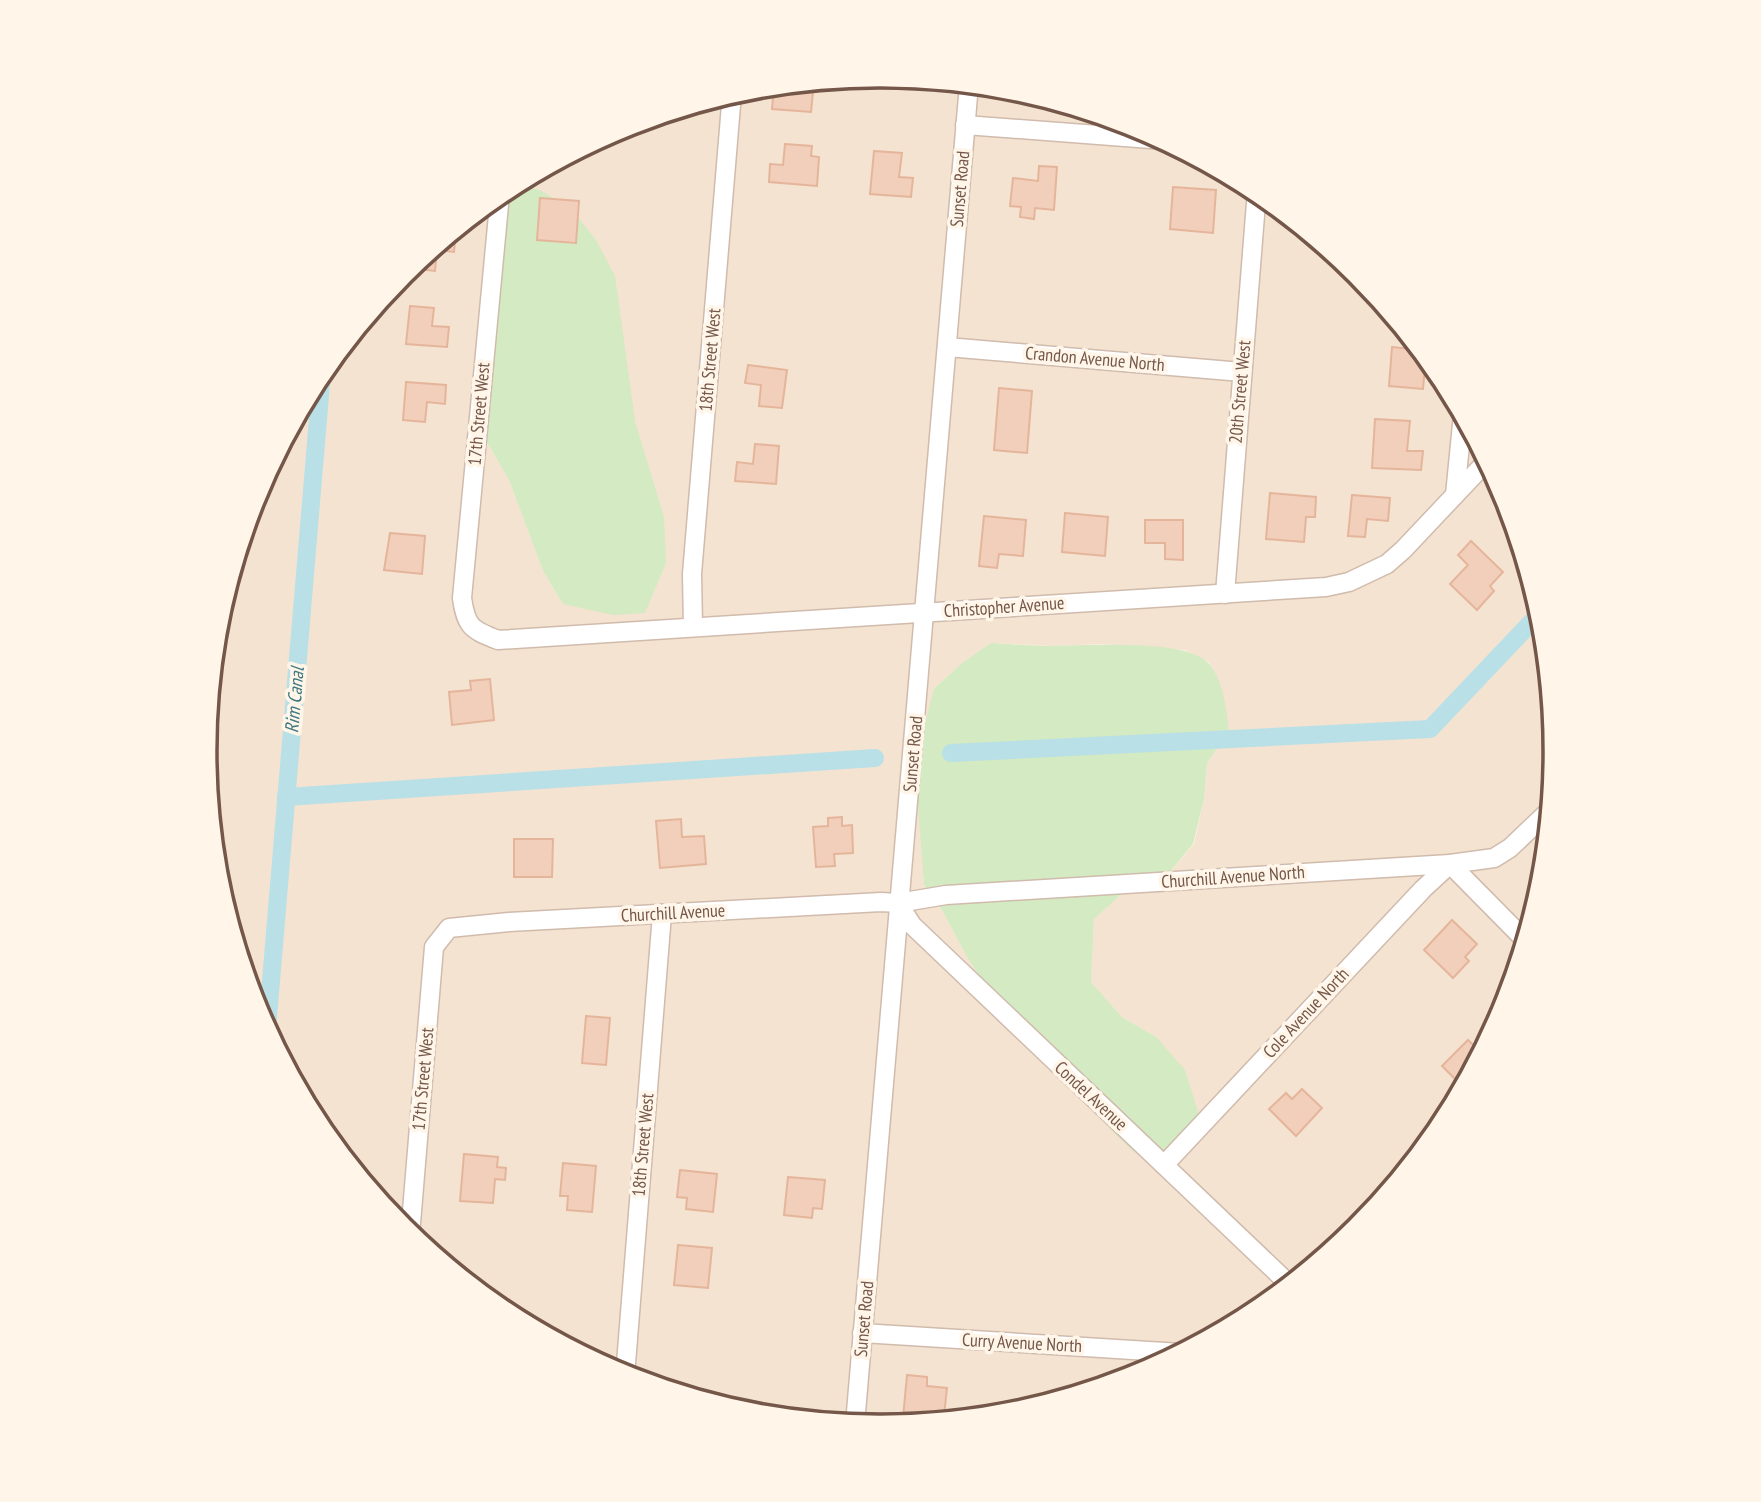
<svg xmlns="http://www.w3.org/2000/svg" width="1761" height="1502" font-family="'PT Sans Narrow',sans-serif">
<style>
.residential{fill:#f4e3d1;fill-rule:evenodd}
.green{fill:#d3eac2}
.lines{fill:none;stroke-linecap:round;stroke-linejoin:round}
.canal{stroke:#b8e0e6;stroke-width:18}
.building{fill:#f2cfbb;stroke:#e5b59b;stroke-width:2}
.minor-casing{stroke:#d0bbad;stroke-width:21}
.minor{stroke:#fff;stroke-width:18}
.labels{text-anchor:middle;stroke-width:7;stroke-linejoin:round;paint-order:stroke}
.street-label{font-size:18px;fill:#745749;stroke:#fff6e9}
.water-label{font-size:19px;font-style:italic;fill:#3f7881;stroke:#fff6e9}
.rim{fill:none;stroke:#745749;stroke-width:3.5}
</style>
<rect width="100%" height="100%" fill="#fcf2e3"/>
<path class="residential" d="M881,75l132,13 126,39 117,62 103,84 84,103 62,117 38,127 13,131 -13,132 -38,127 -63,117 -84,102 -102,84 -117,62 -127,39 -132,13 -132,-13 -126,-39 -117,-62 -103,-84 -84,-103 -62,-117 -38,-127 -13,-131 13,-132 38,-127 63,-117 84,-102 103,-85 -21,251 24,41 34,91 20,33 85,-138 -13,-45 -95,-231 -24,-7 106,-56 127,-39zM992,643l61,3 51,-2 81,6 24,12 20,69 -22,32 -3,36 -10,45 -26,30 -45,19 -29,26 -3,63 31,35 34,20 -158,-32 -31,-48 -25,-47 -18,-25 -3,-47 13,-149 28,-26z"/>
<g class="green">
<polygon points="516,183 540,190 572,210 596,240 615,276 635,421 664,517 666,563 645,613 613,615 563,604 543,571 509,480 485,439 506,188"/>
<path d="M991,643c20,1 40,3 60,3 33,0 138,-8 158,18 15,18 17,44 20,67l-22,32 -3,36 -11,45 -25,30 -45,19 -29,26 -3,63 31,35 34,20 29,33 14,45 -34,43 -31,-6 -24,-23 -37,-50 -37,-23 -38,-51 -31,-48 -25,-47 -18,-25 -8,-106 3,-33 15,-57 28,-26z"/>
</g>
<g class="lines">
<g class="canal">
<polyline points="951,753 1430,729 1541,612"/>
<polyline points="286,797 875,758"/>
<polyline points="267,1029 322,371"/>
</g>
</g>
<g class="building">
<polygon points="814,82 811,112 772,109 774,86"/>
<polygon points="785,144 812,146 811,156 819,157 817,186 769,182 770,164 783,165"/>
<polygon points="874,151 902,153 899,177 913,178 911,197 870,194"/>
<polygon points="1039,166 1057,167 1054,210 1035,208 1034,219 1020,217 1021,207 1010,206 1013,178 1038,181"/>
<polygon points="1173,187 1216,190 1213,233 1170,229"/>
<polygon points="540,198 579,201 576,243 537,240"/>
<polygon points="456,229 454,252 437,250 435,271 409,268"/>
<polygon points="410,306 434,308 432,326 449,327 447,347 406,344"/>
<polygon points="1392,347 1421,350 1426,355 1423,389 1389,386"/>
<polygon points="748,365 787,370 782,408 759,406 761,385 745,383"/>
<polygon points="406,382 446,385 445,404 427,402 425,422 403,420"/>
<polygon points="999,388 1032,391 1027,453 994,450"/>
<polygon points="1375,419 1410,421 1407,451 1423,451 1421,470 1372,468"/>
<polygon points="755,444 779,446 776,484 735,481 737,462 753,464"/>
<polygon points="1270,493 1316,497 1315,517 1306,517 1304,542 1266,539"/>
<polygon points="1352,495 1390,498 1388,521 1367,519 1365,537 1348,536"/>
<polygon points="1065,513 1108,517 1105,556 1062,552"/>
<polygon points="984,516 1026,520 1023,556 999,554 997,568 979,566"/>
<polygon points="1145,520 1183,520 1183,560 1165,559 1165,543 1145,543"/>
<polygon points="390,533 425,536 422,574 384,570"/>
<polygon points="1471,541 1503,572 1490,586 1494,591 1477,610 1450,584 1468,565 1458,555"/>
<polygon points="490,679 494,720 452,725 449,692 471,690 470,681"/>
<polygon points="842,817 842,826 852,825 853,853 834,854 835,866 816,867 813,827 828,826 828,818"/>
<polygon points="681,819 682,837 704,836 706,864 660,868 656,821"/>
<polygon points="514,839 553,839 552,877 514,877"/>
<polygon points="1452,920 1477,944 1465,957 1469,961 1453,978 1424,950"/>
<polygon points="586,1016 610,1018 606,1065 582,1063"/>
<polygon points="1468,1040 1482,1053 1463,1087 1442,1066"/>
<polygon points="1302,1089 1322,1108 1296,1136 1269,1109 1286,1093 1292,1099"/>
<polygon points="464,1154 498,1157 497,1167 506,1168 505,1180 495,1179 493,1203 460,1201"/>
<polygon points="563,1163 596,1166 592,1212 567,1210 568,1196 560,1196"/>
<polygon points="680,1170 717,1174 713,1212 686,1209 687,1198 677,1197"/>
<polygon points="788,1177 825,1180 822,1209 813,1208 812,1218 784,1215"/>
<polygon points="678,1245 712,1248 708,1288 674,1285"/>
<polygon points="907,1375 927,1377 927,1386 947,1388 944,1415 935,1414 934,1421 903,1418"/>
</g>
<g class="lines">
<defs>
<g id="minor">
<polyline points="965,125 1164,140"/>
<path d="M500,194l-38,404c4,29 10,32 36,42l828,-53 23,-5 38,-18 16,-14 85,-90"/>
<polyline points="947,347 1242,372"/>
<polyline points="1455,495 1463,414"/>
<polyline points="1225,594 1257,190"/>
<polyline points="693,627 692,574 732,93"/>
<polyline points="898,903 912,925 1290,1285"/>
<polyline points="1164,1165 1423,889 1450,864 1526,941"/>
<polyline points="410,1235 434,947 449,928 509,922 881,902 898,903 946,895 1450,864 1494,858 1510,848 1551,809"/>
<polyline points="862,1333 1181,1353"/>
<polyline points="625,1376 662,914"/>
<polyline points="855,1424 969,84"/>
</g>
</defs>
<use href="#minor" class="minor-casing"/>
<use href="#minor" class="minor"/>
</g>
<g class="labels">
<g class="street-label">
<text transform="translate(960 189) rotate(-85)" y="6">Sunset Road</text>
<text transform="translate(1095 359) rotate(5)" y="6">Crandon Avenue North</text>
<text transform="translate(710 360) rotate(-85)" y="6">18th Street West</text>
<text transform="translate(1240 392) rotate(-85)" y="6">20th Street West</text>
<text transform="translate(479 414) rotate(-85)" y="6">17th Street West</text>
<text transform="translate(1004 607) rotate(-4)" y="6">Christopher Avenue</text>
<text transform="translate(913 754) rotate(-85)" y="6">Sunset Road</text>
<text transform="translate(1233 877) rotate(-4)" y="6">Churchill Avenue North</text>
<text transform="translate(673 913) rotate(-3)" y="6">Churchill Avenue</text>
<text transform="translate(1306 1013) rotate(-47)" y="6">Cole Avenue North</text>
<text transform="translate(423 1079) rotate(-85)" y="6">17th Street West</text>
<text transform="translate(1091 1096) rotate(43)" y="6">Condel Avenue</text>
<text transform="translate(643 1145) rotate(-85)" y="6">18th Street West</text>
<text transform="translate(864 1319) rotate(-85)" y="6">Sunset Road</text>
<text transform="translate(1022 1343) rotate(3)" y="6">Curry Avenue North</text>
</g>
<g class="water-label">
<text transform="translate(294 700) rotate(-85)" y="7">Rim Canal</text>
</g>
</g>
<path d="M0 0H1761V1502H0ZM217 751a663 663 0 1 1 1326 0a663 663 0 1 1-1326 0Z" fill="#fff6e9" fill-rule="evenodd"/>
<path class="rim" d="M217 751a663 663 0 1 1 1326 0a663 663 0 1 1-1326 0Z"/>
</svg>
